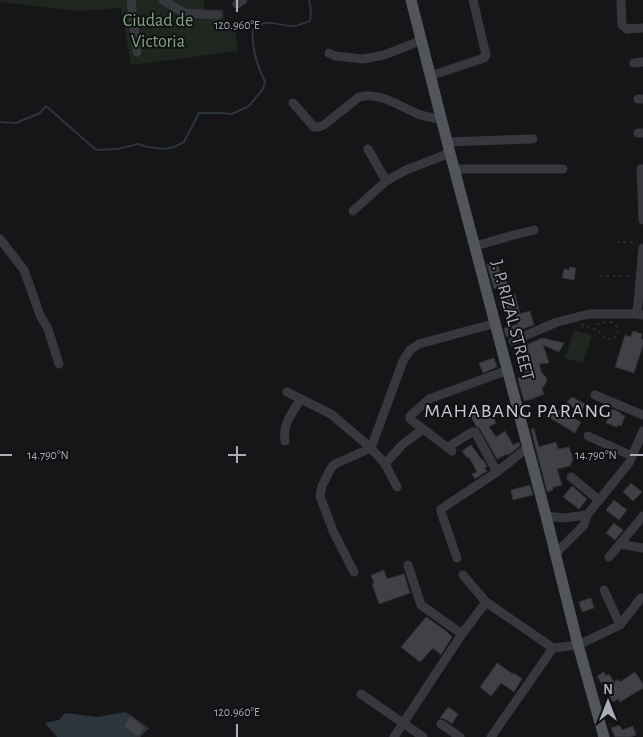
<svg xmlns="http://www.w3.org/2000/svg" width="643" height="737" font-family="'Alegreya Sans',sans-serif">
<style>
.green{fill:#1e261f}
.water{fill:#2c353c}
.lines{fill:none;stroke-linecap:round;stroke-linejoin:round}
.stream{stroke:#2c353c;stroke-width:2}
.building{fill:#404145;stroke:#303034}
.path{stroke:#3d3f44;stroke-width:1;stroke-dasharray:2.5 4;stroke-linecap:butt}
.minor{stroke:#37383d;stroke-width:9}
.major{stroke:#53555c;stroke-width:11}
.ticks{fill:none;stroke:#a8adb8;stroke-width:2}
.labels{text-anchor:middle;stroke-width:4;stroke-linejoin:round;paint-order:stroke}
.park-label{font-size:18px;fill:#7fa381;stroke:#111113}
.street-label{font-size:18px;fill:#a8adb8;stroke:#111113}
.quarter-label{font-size:20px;letter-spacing:1px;fill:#c9ccd4;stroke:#111113}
.ticks-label{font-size:12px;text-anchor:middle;fill:#a8adb8;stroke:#111113;stroke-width:4;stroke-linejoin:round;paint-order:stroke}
</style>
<rect width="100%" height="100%" fill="#161618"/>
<g class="green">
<polygon points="0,0 204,0 203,5 207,10 223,9 225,24 234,23 238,51 131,65 121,8 80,11 0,2"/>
<polygon points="574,330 592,335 583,363 565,358"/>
</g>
<polygon class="water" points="126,712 149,728 140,737 57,737 45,723 59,720 65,713 97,717"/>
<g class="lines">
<path class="stream" d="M0,122l16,1 24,-10 6,-7 50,44 22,-1 20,-5 10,3 17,2 9,-2 10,-5 15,-29h20l13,1 17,-8 14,-17 2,-7c-8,-17 -14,-34 -12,-53 17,-13 24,-2 42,-3 5,-1 11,-4 15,-5l1,-11 -2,-10"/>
</g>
<g class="building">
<polygon points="497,261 501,275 502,275 503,277 505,276 508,285 494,289 487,264"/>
<polygon points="570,267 576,268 574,280 562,278 564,269 569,270"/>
<polygon points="515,294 520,314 530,311 534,325 519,330 520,331 506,337 504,328 518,324 514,309 503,312 499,299"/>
<polygon points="633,331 642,334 641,339 643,339 643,345 634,373 615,367 625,335 631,337"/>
<polygon points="542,338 564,343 559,352 543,345 549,363 539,364 542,373 546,377 547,381 542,389 544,394 532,399 524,401 518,380 518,378 526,376 522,363 524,362 519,348"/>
<polygon points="494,358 497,367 483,373 479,363"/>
<polygon points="572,397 585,404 580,414 567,402"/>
<polygon points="488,407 496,423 489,427 496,437 505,431 513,445 519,442 520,446 508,455 507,454 497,459 480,429 476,426 470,415"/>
<polygon points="555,408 581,422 575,433 550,418"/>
<polygon points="612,409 621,413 620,414 625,416 621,426 618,425 617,427 606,423"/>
<polygon points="531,429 534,429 539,447 556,442 558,449 569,447 573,459 570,466 557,469 562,485 553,487 553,490 547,492"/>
<polygon points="471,445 482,460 483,459 487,467 484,468 487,471 475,479 472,474 477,472 469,457 467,458 462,451"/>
<polygon points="631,483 642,492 633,501 623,492"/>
<polygon points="530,485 533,495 513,500 511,490"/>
<polygon points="572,486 587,499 579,509 563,497"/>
<polygon points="614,500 627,510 619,520 606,510"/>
<polygon points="614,523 623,530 615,540 606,533"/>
<polygon points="384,570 387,579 404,574 410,593 379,604 372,584 374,583 371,575"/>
<polygon points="591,598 594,608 582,612 579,602"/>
<polygon points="426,617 446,631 452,637 441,655 433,648 420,662 401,647"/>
<polygon points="497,663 513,674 514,673 522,679 514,692 501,683 491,696 480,687"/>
<polygon points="604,672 606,676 609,674 614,682 618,679 620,682 635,672 643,684 643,688 620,702 618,699 613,702 597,676"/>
<polygon points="448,707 458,714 452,724 445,719 440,718"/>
<polygon points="130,716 145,728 138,737 123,726"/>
<polygon points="620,725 622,730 633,726 636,735 631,737 615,737 611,728"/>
</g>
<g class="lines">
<g class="path">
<polyline points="617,242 637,242"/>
<polyline points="600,276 632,276"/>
<polygon points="610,322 615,324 618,329 617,336 612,339 606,339 599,332 594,330 595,326 600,323"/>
<polygon points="582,324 588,326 588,328 582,327"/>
</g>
<g class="minor">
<polyline points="131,0 137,52"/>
<polyline points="163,0 184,13 218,15"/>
<polyline points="621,0 622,25 627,29 643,28"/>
<polyline points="237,4 243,0"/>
<polyline points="329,53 335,56 363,59 384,55 410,45 421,40"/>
<polyline points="634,63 643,62"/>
<polyline points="430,76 484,58 486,55 473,0"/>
<polyline points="638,99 643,99"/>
<path d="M293,103l21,24h4l6,-2 35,-28c19,-6 42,10 59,17 8,3 16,4 23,5"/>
<polyline points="638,133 643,133"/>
<polyline points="447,142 533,139"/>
<polyline points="368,149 386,181 406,170 450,153"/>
<polyline points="454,169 563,169"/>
<polyline points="643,169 641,169 643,220"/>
<polyline points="353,211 386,181"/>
<polyline points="0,239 24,270 40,315 48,329 59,364"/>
<polyline points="475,246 510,236 534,230"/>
<polyline points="637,314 643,248"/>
<polyline points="513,341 557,322 589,314 637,314 643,315"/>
<polyline points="287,392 331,414 371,448 385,464 397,487"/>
<polyline points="595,395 643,415"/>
<polyline points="588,436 632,456"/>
<path d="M285,441c-3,-16 8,-30 16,-42"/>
<polyline points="448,447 472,432 475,432 497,472 528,447"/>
<polyline points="452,451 410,419 410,416 429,399 508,370"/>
<polyline points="385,464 402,445 423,429"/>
<polyline points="571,477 599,500"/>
<polyline points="546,516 564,518 587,515"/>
<polyline points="620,544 643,548"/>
<polyline points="556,553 584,525 587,515 629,463 643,431"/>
<polyline points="609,557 643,516"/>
<polyline points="457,558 441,512 441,509 497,472"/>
<polyline points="408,565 421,605 462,634"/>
<polyline points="354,572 333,531 320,496 322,486 331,468 335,464 371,448 403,361 410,350 419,344 496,323"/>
<polyline points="463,575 486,602 553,648 578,645 620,625 641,598 643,598"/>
<polyline points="604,590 620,625"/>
<polyline points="361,694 423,737"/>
<polyline points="441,724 460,737"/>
<polyline points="394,737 462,634 486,602"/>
<polyline points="491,737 553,648"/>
</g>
<polyline class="major" points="411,0 450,153 546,516 578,645 604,737"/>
</g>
<path class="ticks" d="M237,0v12M237,446v17M0,455h12M228,455h18M630,455h13M237,724v13"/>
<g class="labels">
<g class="park-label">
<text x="158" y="26">Ciudad de<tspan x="158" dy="21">Victoria</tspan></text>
</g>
<g class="street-label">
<text transform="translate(513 320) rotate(75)" y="6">J. P. RIZAL STREET</text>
</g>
<g class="quarter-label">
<text x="518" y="417">MAHABANG PARANG</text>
</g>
</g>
<g class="ticks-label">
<text x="237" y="29">120.960°E</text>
<text x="48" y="459">14.790°N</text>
<text x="596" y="459">14.790°N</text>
<text x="237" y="716">120.960°E</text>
</g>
<g transform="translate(608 702)" stroke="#111113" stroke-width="4" paint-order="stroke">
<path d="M0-4L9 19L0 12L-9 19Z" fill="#a8adb8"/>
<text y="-8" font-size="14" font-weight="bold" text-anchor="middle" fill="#a8adb8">N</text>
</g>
</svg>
